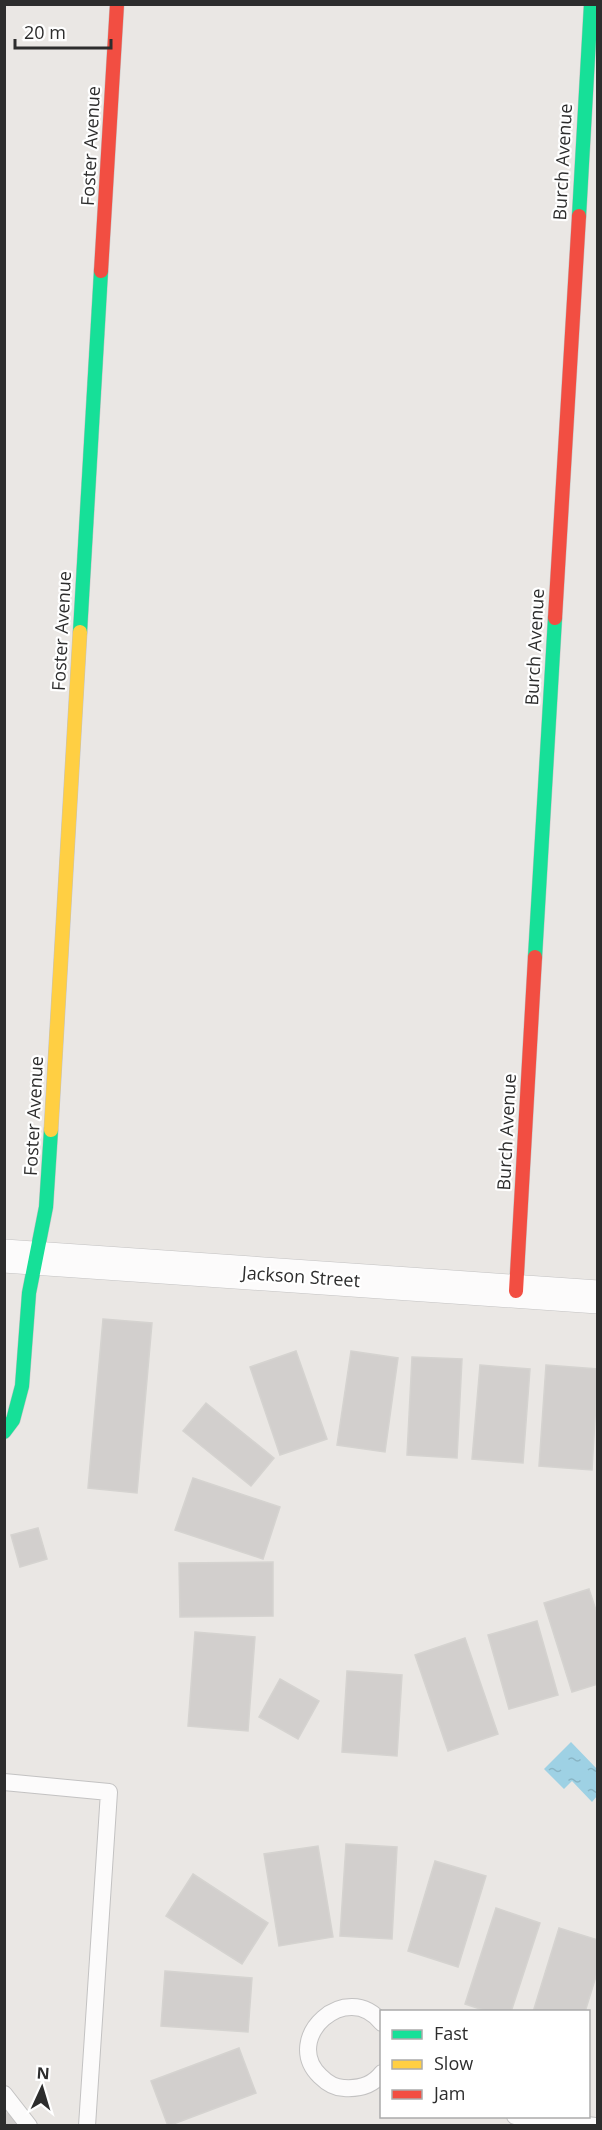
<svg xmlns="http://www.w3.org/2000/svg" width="602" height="2130" font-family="'Open Sans',sans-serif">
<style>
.water{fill:url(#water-ripples)}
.building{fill:#d2cfcd;stroke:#d5d3d0;stroke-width:1.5}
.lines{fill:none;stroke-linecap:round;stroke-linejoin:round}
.lane-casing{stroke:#c3c2c2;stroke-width:18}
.street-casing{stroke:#c3c2c2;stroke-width:34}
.fast-casing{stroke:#c3c2c2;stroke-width:15}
.slow-casing{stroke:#c3c2c2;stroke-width:15}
.jam-casing{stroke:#c3c2c2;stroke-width:15}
.lane{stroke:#fcfbfb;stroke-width:16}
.street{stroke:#fcfbfb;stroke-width:33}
.fast{stroke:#16e098;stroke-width:14}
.slow{stroke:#ffcf43;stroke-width:14}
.jam{stroke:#f24e42;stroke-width:14}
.labels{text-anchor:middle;stroke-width:4.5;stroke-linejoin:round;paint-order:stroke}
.street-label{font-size:18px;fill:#2d2d2d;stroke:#fff}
</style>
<defs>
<pattern id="water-ripples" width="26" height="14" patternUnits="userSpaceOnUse" patternTransform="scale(1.5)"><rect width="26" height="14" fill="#9ed1e4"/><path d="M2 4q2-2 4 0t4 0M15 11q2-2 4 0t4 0" fill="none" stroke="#88b4c4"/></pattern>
</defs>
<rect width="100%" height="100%" fill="#eae7e4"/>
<polygon class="water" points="571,1742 597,1769 597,1796 592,1802 572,1781 564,1789 544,1769"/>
<g class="building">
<polygon points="103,1319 152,1323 137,1493 88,1488"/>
<polygon points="296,1351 327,1439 280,1455 250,1367"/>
<polygon points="351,1351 398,1358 385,1452 337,1445"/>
<polygon points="412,1357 462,1359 457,1458 407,1455"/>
<polygon points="480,1365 530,1369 523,1463 472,1459"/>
<polygon points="546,1365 598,1369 592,1470 539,1466"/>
<polygon points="206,1403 274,1458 251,1486 183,1431"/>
<polygon points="193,1478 280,1507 263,1559 175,1530"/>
<polygon points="38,1528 47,1559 20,1567 11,1535"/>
<polygon points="273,1562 273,1616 180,1617 179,1563"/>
<polygon points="589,1589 598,1616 598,1684 572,1692 544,1603"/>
<polygon points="537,1621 558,1695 509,1709 488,1635"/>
<polygon points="195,1632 255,1637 248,1731 188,1726"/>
<polygon points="465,1638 498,1734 448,1751 415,1655"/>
<polygon points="347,1671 402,1675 397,1756 342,1752"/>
<polygon points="280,1679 319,1701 298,1739 259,1717"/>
<polygon points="346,1844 397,1847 392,1939 340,1936"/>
<polygon points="318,1846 333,1937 279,1946 264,1854"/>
<polygon points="435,1861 486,1876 458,1967 408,1951"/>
<polygon points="193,1874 268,1923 242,1964 166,1916"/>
<polygon points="496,1908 540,1923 511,2012 489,2012 465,2004"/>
<polygon points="559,1928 598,1940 598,1970 585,2012 533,2012"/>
<polygon points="165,1971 252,1978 248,2032 161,2026"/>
<polygon points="239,2048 256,2093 168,2126 151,2081"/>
<polygon points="4,2113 16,2114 16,2126 4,2126"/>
</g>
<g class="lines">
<defs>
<g id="lane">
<polyline points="4,1782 109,1792 87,2126"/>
<path d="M382,2023c-35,-45 -101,15 -62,53 7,7 15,12 24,12 15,1 29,-3 38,-15"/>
<polyline points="4,2094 29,2126"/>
<polyline points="515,2116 595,2126"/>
</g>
<polyline id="street" points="4,1256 598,1297"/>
<g id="fast">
<polyline points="579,216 591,4"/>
<polyline points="80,632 101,271"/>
<polyline points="535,957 555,618"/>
<polyline points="4,1432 13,1420 22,1386 29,1293 46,1207 51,1130"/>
</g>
<polyline id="slow" points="51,1130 80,632"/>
<g id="jam">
<polyline points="101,271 117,4"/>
<polyline points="555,618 579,216"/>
<polyline points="516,1291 535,957"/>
</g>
</defs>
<use href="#lane" class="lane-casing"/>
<use href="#street" class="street-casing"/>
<use href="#fast" class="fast-casing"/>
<use href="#slow" class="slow-casing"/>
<use href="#jam" class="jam-casing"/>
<use href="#lane" class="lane"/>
<use href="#street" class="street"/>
<use href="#fast" class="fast"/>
<use href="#slow" class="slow"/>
<use href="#jam" class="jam"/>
</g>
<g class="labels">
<g class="street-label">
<text transform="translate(91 146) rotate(-87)" y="6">Foster Avenue</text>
<text transform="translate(563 162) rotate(-87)" y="6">Burch Avenue</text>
<text transform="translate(62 631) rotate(-87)" y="6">Foster Avenue</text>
<text transform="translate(535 647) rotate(-87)" y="6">Burch Avenue</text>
<text transform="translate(34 1116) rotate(-87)" y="6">Foster Avenue</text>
<text transform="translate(507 1132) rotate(-87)" y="6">Burch Avenue</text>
<text transform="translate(301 1277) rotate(4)" y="6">Jackson Street</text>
</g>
</g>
<rect width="602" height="2130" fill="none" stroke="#2d2d2d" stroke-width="12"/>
<rect x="380" y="2010" width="210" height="108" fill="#ffffff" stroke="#ababab" stroke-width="1.5"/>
<rect x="392" y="2030" width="30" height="9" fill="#16e098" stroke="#ababab" stroke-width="1.5"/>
<text x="434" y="2040" font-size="18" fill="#2d2d2d">Fast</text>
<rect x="392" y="2060" width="30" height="9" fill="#ffcf43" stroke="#ababab" stroke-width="1.5"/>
<text x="434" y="2070" font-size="18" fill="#2d2d2d">Slow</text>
<rect x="392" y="2090" width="30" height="9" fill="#f24e42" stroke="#ababab" stroke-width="1.5"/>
<text x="434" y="2100" font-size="18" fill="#2d2d2d">Jam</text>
<g transform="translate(42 2088) rotate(4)" stroke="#ffffff" stroke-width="4.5" paint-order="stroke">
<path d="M0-4.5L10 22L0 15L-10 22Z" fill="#2d2d2d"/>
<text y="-9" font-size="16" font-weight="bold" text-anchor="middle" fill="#2d2d2d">N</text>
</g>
<path d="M15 39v9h96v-9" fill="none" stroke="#2d2d2d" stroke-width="3"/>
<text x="24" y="39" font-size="18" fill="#2d2d2d" stroke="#ffffff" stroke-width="4.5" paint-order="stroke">20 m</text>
</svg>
